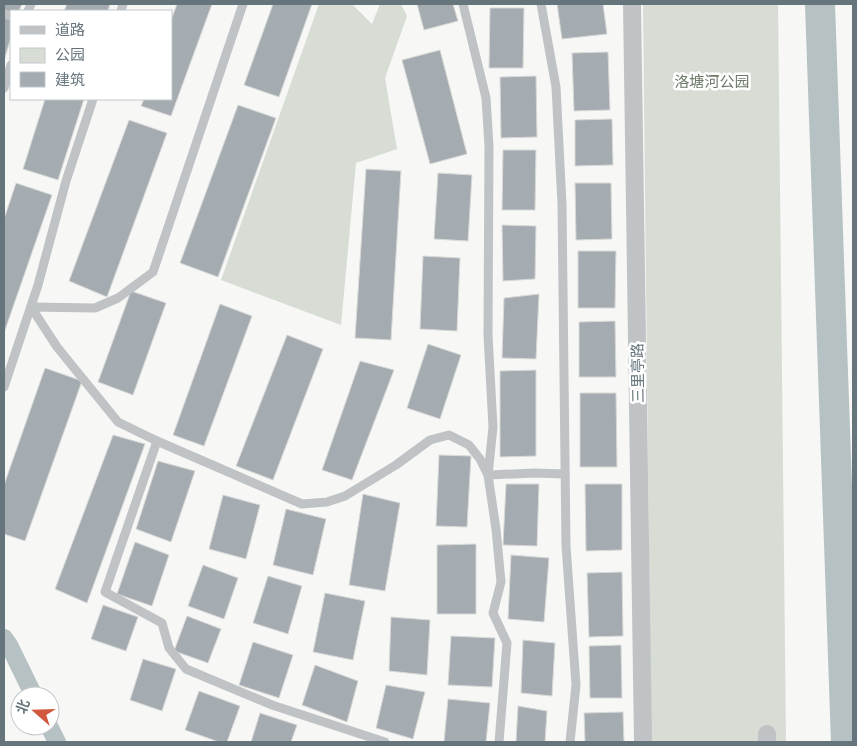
<svg xmlns="http://www.w3.org/2000/svg" width="857" height="746" font-family="'Alegreya Sans','Noto Sans SC',sans-serif">
<style>
.green{fill:#d7dcd4}
.lines{fill:none;stroke-linecap:round;stroke-linejoin:round}
.canal{stroke:#b6c1c4;stroke-width:18}
.river{stroke:#b6c1c4;stroke-width:30}
.building{fill:#a5acb1;stroke:#d9d9d7}
.service{stroke:#bfc3c6;stroke-width:9}
.minor{stroke:#bfc3c6;stroke-width:18}
.labels{text-anchor:middle;stroke-width:5;stroke-linejoin:round;paint-order:stroke}
.park-label{font-size:15px;fill:#6c7a68;stroke:#fff}
.street-label{font-size:15px;fill:#66747c;stroke:#fff}
</style>
<rect width="100%" height="100%" fill="#f7f7f5"/>
<g class="green">
<polygon points="319,4 352,4 372,24 380,4 401,4 407,16 385,78 397,149 356,163 341,325 221,280"/>
<polygon points="643,4 778,4 786,742 651,742"/>
</g>
<g class="lines">
<g class="canal">
<polyline points="4,638 9,645 34,696"/>
<polyline points="49,726 57,742"/>
</g>
<polyline class="river" points="820,4 846,742"/>
</g>
<g class="building">
<polygon points="4,4 22,4 19,11 11,11 11,37 4,61"/>
<polygon points="67,4 110,4 108,11 64,11"/>
<polygon points="177,4 212,4 171,116 141,106 144,99 171,99 171,20"/>
<polygon points="273,4 312,4 279,97 244,85"/>
<polygon points="417,4 453,4 458,21 424,30"/>
<polygon points="557,4 603,4 607,34 562,39"/>
<polygon points="490,8 524,8 523,68 489,68"/>
<polygon points="440,50 467,154 430,164 402,60"/>
<polygon points="608,52 610,110 574,111 572,53"/>
<polygon points="536,76 537,137 501,138 500,77"/>
<polygon points="45,99 84,99 58,180 23,169"/>
<polygon points="238,105 276,118 218,277 180,263"/>
<polygon points="612,119 613,165 575,166 575,120"/>
<polygon points="129,120 167,133 107,297 69,281"/>
<polygon points="503,150 536,150 535,210 502,210"/>
<polygon points="366,169 401,171 391,340 355,338"/>
<polygon points="438,173 472,175 468,241 434,239"/>
<polygon points="16,183 52,195 4,333 4,219"/>
<polygon points="575,183 611,183 612,239 576,240"/>
<polygon points="502,225 536,226 535,279 503,281"/>
<polygon points="578,251 616,251 615,308 578,308"/>
<polygon points="423,256 460,258 457,331 420,329"/>
<polygon points="131,291 166,303 133,395 98,382"/>
<polygon points="539,294 536,359 502,358 504,298"/>
<polygon points="220,304 252,316 204,446 173,435"/>
<polygon points="615,321 616,377 579,377 579,322"/>
<polygon points="287,335 323,349 273,480 236,466"/>
<polygon points="428,344 461,355 440,419 407,408"/>
<polygon points="360,361 394,370 352,480 322,470"/>
<polygon points="45,368 82,381 25,541 4,534 4,485"/>
<polygon points="536,370 536,456 500,457 500,371"/>
<polygon points="580,393 616,393 617,467 580,467"/>
<polygon points="113,435 145,444 87,603 55,589"/>
<polygon points="439,455 471,456 467,527 436,526"/>
<polygon points="158,461 195,471 171,542 136,529"/>
<polygon points="506,484 539,484 537,546 503,545"/>
<polygon points="585,484 622,484 622,550 586,551"/>
<polygon points="363,494 400,503 385,591 349,585"/>
<polygon points="223,495 260,505 246,559 209,549"/>
<polygon points="286,509 326,519 313,575 273,565"/>
<polygon points="135,542 169,555 152,606 117,594"/>
<polygon points="476,544 476,614 437,614 437,545"/>
<polygon points="511,555 549,558 544,622 508,619"/>
<polygon points="203,565 238,578 224,619 188,606"/>
<polygon points="622,572 623,636 589,637 587,573"/>
<polygon points="268,576 302,586 288,634 253,623"/>
<polygon points="325,593 365,601 353,660 313,652"/>
<polygon points="103,605 138,617 126,651 91,639"/>
<polygon points="187,616 221,629 208,663 174,651"/>
<polygon points="391,617 430,620 427,675 389,671"/>
<polygon points="451,636 495,638 492,687 448,685"/>
<polygon points="523,640 555,643 552,696 521,693"/>
<polygon points="253,642 293,655 279,698 239,685"/>
<polygon points="621,645 622,698 590,698 589,646"/>
<polygon points="143,659 176,669 162,711 130,700"/>
<polygon points="315,665 358,681 347,722 302,705"/>
<polygon points="386,685 425,692 413,739 376,728"/>
<polygon points="199,691 240,706 227,742 219,742 185,730"/>
<polygon points="448,699 490,703 486,742 444,742"/>
<polygon points="518,706 547,711 545,742 516,742"/>
<polygon points="623,712 624,742 585,742 584,713"/>
<polygon points="260,713 297,725 291,742 251,742"/>
</g>
<g class="lines">
<g class="service">
<polyline points="463,4 486,98 489,146 488,335 493,427 488,475 496,529 501,582 493,613 507,643 499,742"/>
<polyline points="541,4 556,87 562,204 566,546 576,685 570,742"/>
<polyline points="28,11 31,4"/>
<polyline points="121,11 123,4"/>
<polyline points="4,14 11,16"/>
<polyline points="4,88 11,65"/>
<polyline points="31,307 57,347 118,422 157,441 302,504 327,502 345,496 396,465 430,440 449,435 469,445 480,459 488,475 535,473 565,474"/>
<polyline points="31,307 95,308 118,298 153,272 243,4"/>
<polyline points="4,387 38,285 66,181 93,99"/>
<polyline points="157,441 105,592 162,623 169,648 186,669 272,705 385,742"/>
</g>
<g class="minor">
<polyline points="632,4 643,742"/>
<polyline points="767,734 767,742"/>
</g>
</g>
<g class="labels">
<g class="park-label">
<text x="712" y="87">洛塘河公园</text>
</g>
<g class="street-label">
<text transform="translate(638 373) rotate(-91)" y="5">三里亭路</text>
</g>
</g>
<rect width="857" height="746" fill="none" stroke="#66747c" stroke-width="10"/>
<rect x="10" y="10" width="162" height="90" fill="#ffffff" stroke="#c2c7cb"/>
<rect x="20" y="26" width="25" height="8" fill="#bfc3c6" stroke="#c2c7cb"/>
<text x="55" y="35" font-size="15" fill="#66747c">道路</text>
<rect x="20" y="48" width="25" height="15" fill="#d7dcd4" stroke="#c2c7cb"/>
<text x="55" y="60" font-size="15" fill="#66747c">公园</text>
<rect x="20" y="72" width="25" height="15" fill="#a5acb1" stroke="#c2c7cb"/>
<text x="55" y="85" font-size="15" fill="#66747c">建筑</text>
<g transform="translate(35 711) rotate(290)"><circle r="24" fill="#ffffff" stroke="#c2c7cb"/>
<path d="M0-4L9 19L0 12L-9 19Z" fill="#cf583d"/>
<text y="-8" font-size="14" font-weight="bold" text-anchor="middle" fill="#66747c">北</text>
</g>
</svg>
